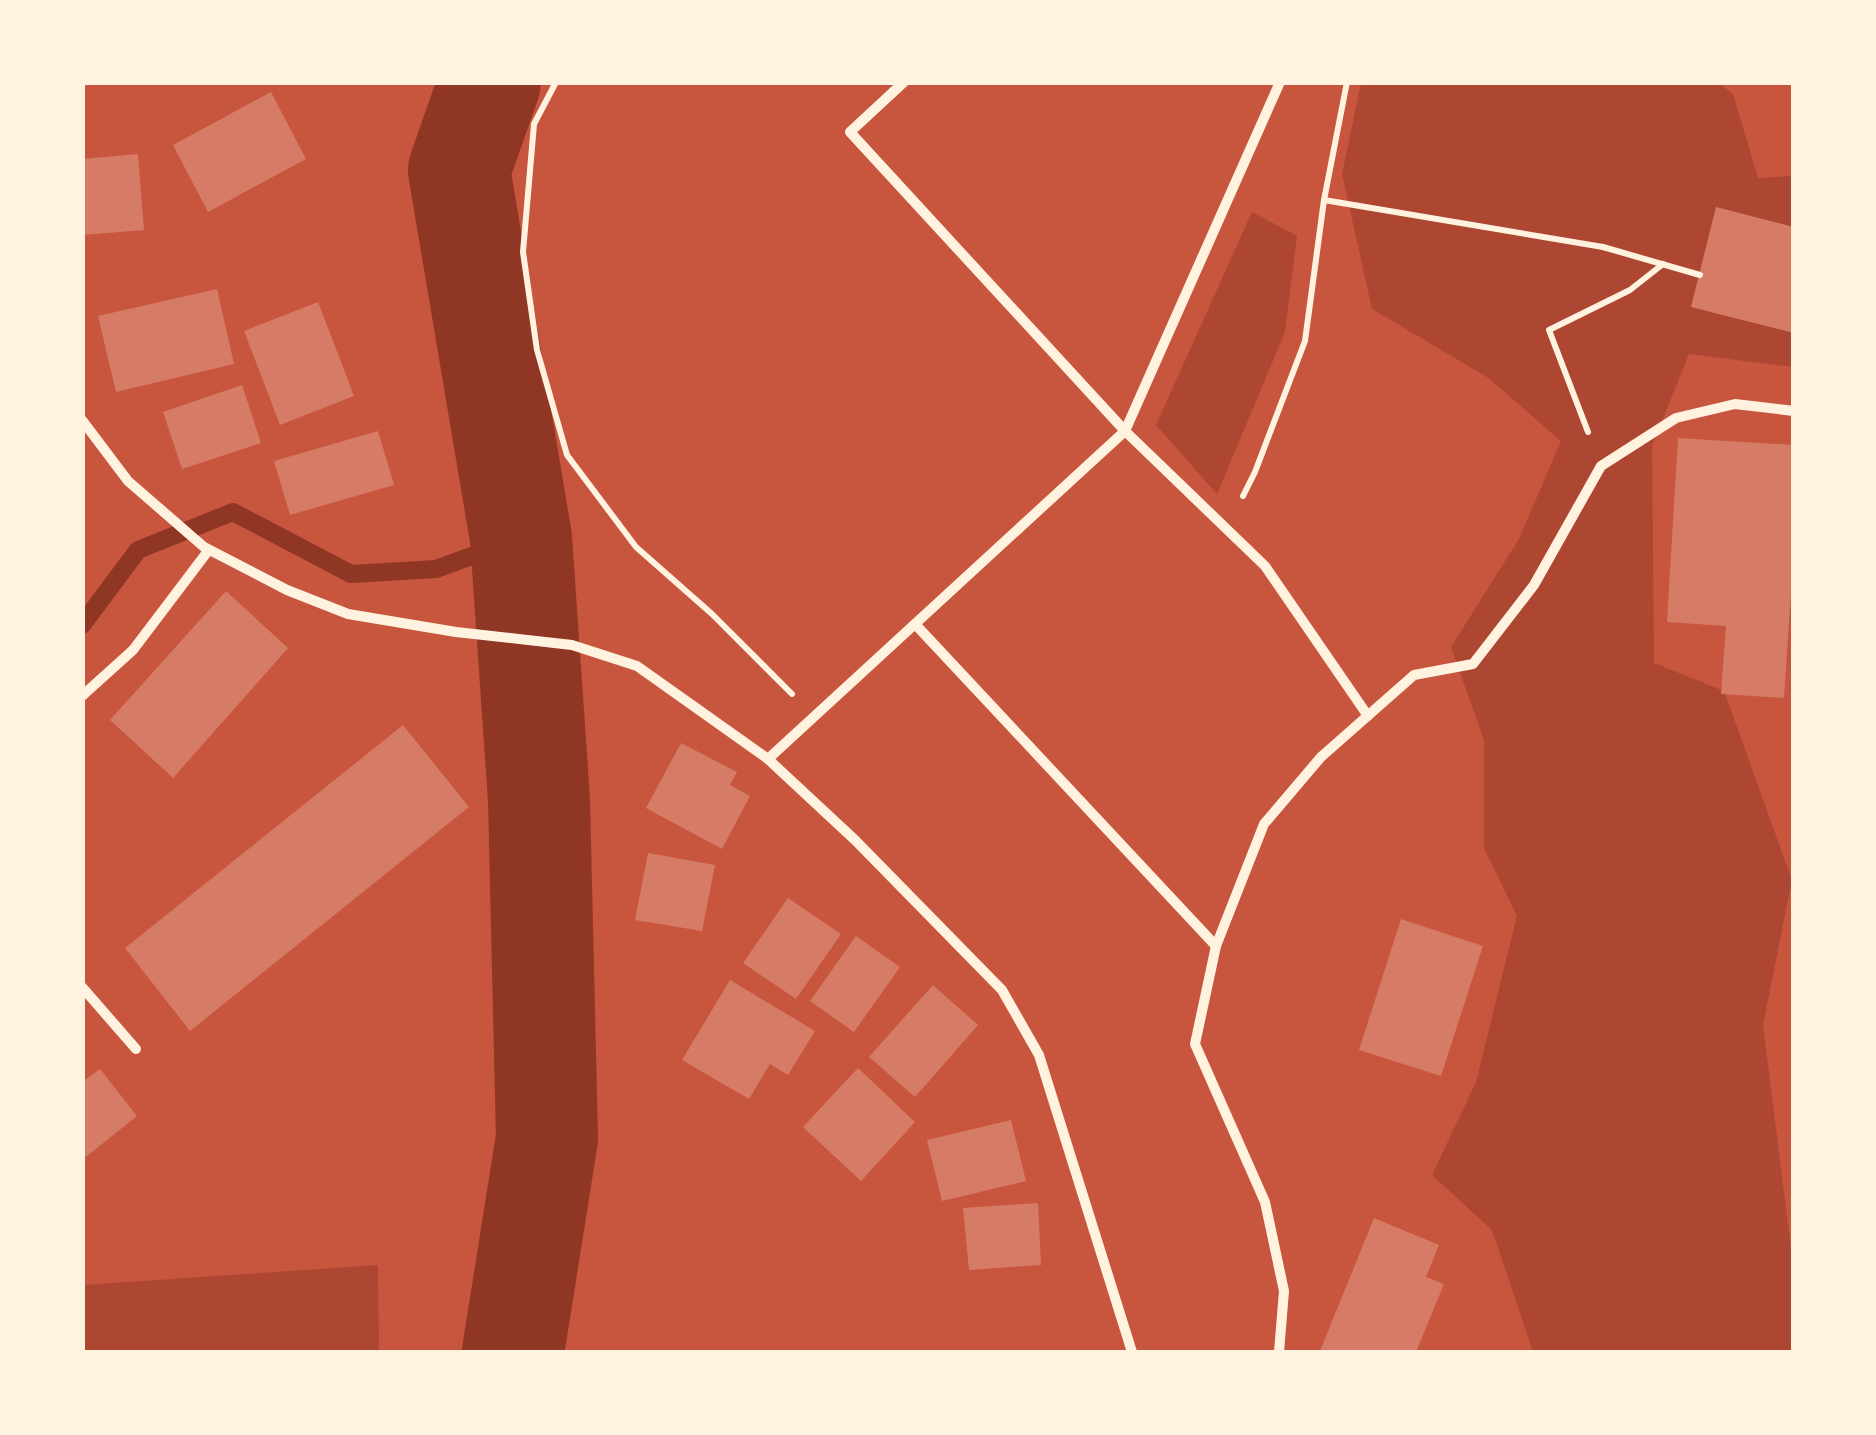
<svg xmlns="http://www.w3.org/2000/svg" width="1876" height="1435" font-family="'PT Sans',sans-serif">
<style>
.green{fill:#ae4732}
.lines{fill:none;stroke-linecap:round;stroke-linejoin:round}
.stream{stroke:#8f3625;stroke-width:18}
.river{stroke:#8f3625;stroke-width:102}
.building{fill:#d67c66}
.path{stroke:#fff3e0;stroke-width:6}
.minor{stroke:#fff3e0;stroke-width:10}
</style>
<rect width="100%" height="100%" fill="#c8553d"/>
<g class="green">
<polygon points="1717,82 1733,94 1758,178 1793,176 1793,367 1689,354 1652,446 1654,663 1724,691 1792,880 1763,1025 1793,1264 1793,1352 1533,1352 1492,1230 1432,1175 1476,1082 1517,916 1484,848 1484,740 1451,647 1519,539 1561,441 1487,377 1372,309 1342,174 1361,83"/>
<polygon points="1252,212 1297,236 1285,332 1217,494 1156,425"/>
<polygon points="378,1265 379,1352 83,1352 83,1285"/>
</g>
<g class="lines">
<polyline class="stream" points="82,625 138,550 233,512 351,574 436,569 521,538"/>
<polyline class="river" points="490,82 459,170 521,538 539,800 547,1138 513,1352"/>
</g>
<g class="building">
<polygon points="271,92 306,159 208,212 173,145"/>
<polygon points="138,154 144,230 82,235 82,159"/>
<polygon points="1716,207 1794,227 1794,333 1691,307"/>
<polygon points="217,289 234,364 116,392 98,316"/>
<polygon points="318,302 354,396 280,425 244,331"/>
<polygon points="242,385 261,443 182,469 163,412"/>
<polygon points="378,431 394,485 290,515 274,461"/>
<polygon points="1678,438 1794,445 1794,547 1784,698 1721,694 1726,626 1667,622"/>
<polygon points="226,591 288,648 173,778 110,720"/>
<polygon points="403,725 469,807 190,1031 125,948"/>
<polygon points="681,743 737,772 730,785 750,796 722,849 646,808"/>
<polygon points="648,853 715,865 702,931 635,920"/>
<polygon points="788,898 841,934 796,999 743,963"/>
<polygon points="1401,919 1483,946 1441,1076 1359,1050"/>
<polygon points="856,936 900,967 854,1032 810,1001"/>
<polygon points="730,980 815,1031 788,1075 770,1064 749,1099 682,1060"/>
<polygon points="933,985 978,1025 915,1097 869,1057"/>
<polygon points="858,1068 915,1122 861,1181 803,1127"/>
<polygon points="100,1069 137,1116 82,1160 82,1082"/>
<polygon points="1011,1120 1026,1181 942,1201 927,1140"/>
<polygon points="1038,1203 1041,1265 969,1270 963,1208"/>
<polygon points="1374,1218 1439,1245 1426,1277 1444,1284 1416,1352 1323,1352 1320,1351"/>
</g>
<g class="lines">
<g class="path">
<polyline points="556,82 534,124 523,252 537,350 567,455 636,547 712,614 792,694"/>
<polyline points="1324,200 1603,247 1700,275"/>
<polyline points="1588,432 1549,330 1630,290 1663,264"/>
<polyline points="1243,496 1255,472 1305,341 1324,200 1347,82"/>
</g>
<g class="minor">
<polyline points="904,82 850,132 1125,431 1265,566 1368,716"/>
<polyline points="82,420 128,481 204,547 287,590 348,614 456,632 572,645 637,666 768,759 855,840 1002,990 1039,1055 1132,1352"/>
<polyline points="915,624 1216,946"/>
<polyline points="82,696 133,650 208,551"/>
<polyline points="768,759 1125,431 1280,82"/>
<polyline points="82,987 136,1049"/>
<polyline points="1279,1352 1284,1291 1265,1202 1195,1044 1216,946 1264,824 1321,757 1414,675 1473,664 1534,585 1601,466 1676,418 1735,404 1794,411"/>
</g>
</g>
<rect width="1876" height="1435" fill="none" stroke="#fff3e0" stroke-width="170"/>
</svg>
